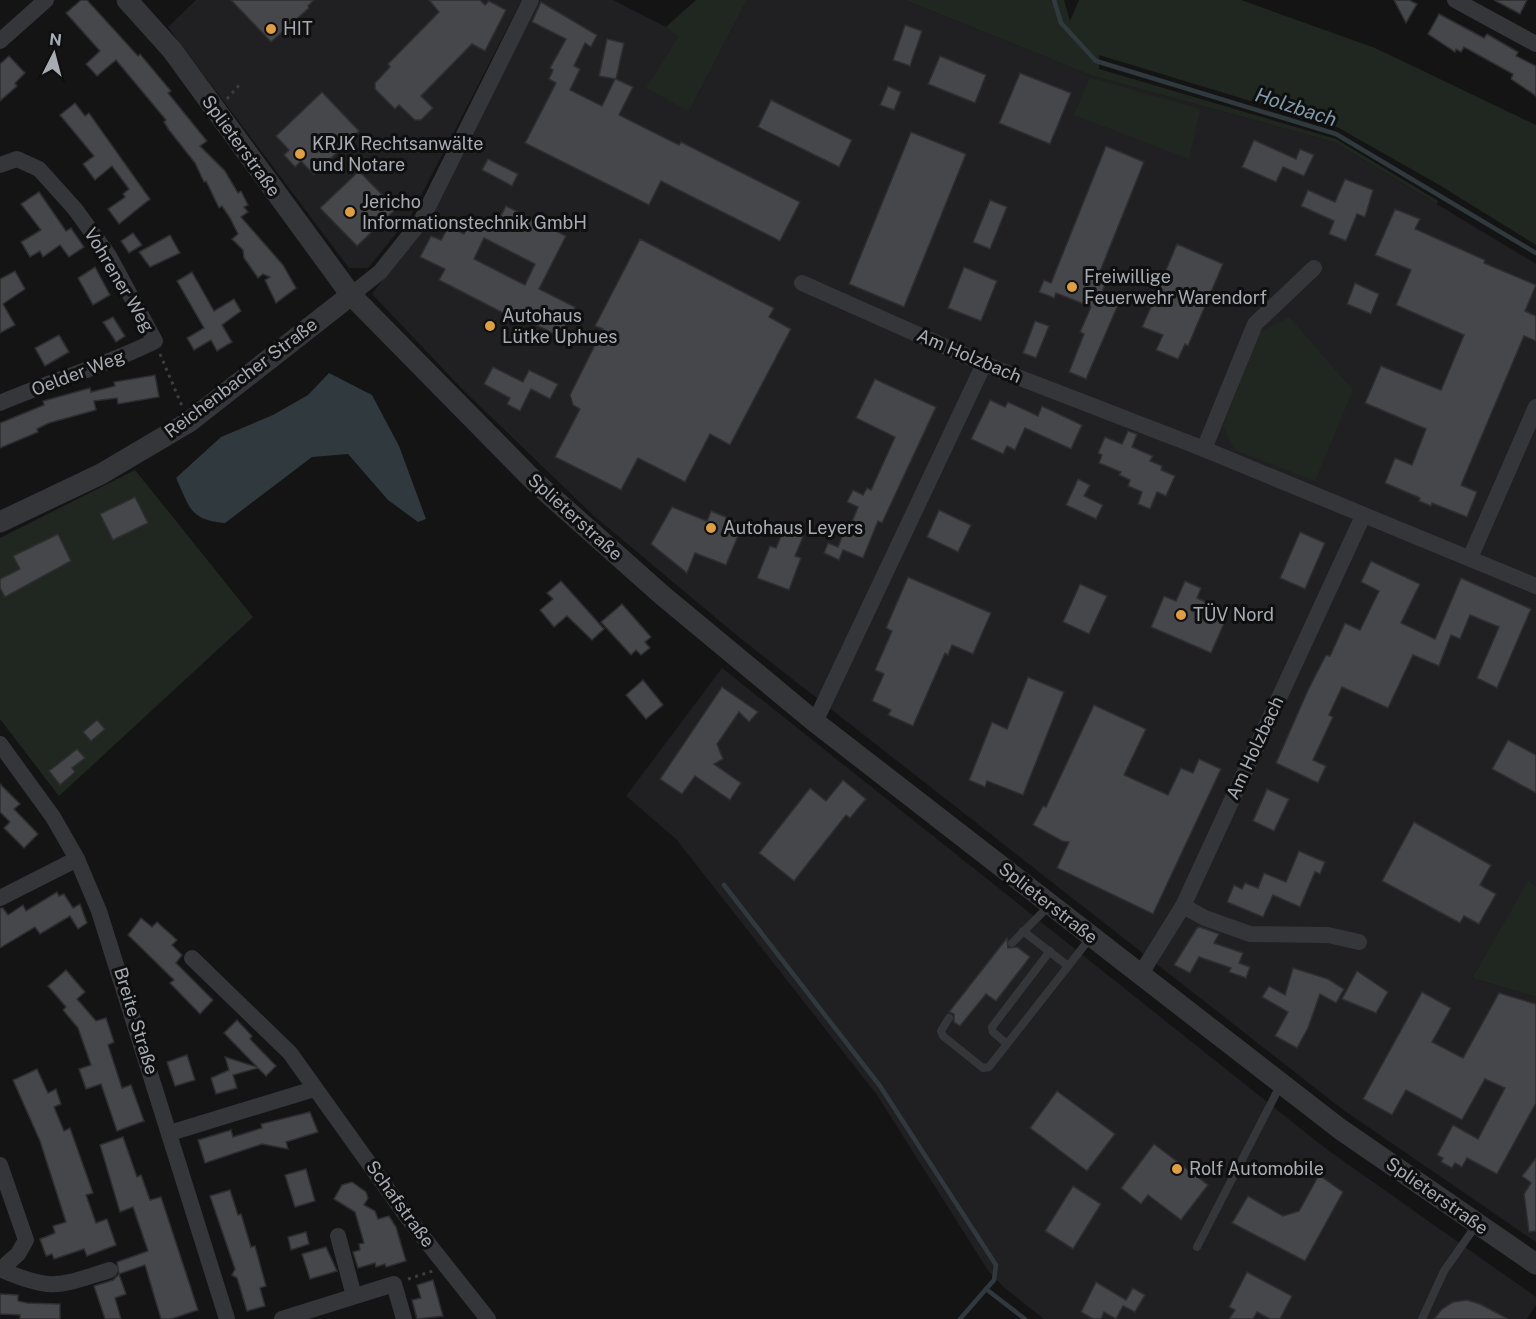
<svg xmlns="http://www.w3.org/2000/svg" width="1536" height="1319" font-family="'Public Sans',sans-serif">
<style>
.built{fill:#202022}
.green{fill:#202721}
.water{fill:#30393e}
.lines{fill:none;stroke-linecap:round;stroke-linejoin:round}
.stream{stroke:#30393e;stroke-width:4.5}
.building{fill:#46474a;stroke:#2e2e31;stroke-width:1.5;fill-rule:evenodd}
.path{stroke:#3b3d41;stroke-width:3;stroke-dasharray:3 4.5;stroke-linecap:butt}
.service{stroke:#35363a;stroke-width:8}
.minor{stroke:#35363a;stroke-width:16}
.tertiary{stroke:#35363a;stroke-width:21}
.poi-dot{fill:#dd9e44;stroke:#0f0f10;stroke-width:2}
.labels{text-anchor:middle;stroke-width:6;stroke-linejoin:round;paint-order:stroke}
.poi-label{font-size:18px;fill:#a7acb4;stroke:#0f0f10;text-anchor:start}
.street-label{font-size:18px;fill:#a7acb4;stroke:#0f0f10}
.water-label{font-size:20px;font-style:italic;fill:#819bab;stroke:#0f0f10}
</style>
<rect width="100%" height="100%" fill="#141415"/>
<g class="built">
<polygon points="196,0 522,0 411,215 368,268 349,268 168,27"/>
<polygon points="540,0 613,0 666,27 680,37 689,111 747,0 905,0 1090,75 1334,142 1536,264 1536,886 1528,882 1472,978 1536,997 1536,1242 1342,1109 740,638 594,516 466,393 372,294 425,225"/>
<polygon points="722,668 1325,1148 1536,1297 1536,1305 1527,1319 1044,1319 1006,1289 989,1272 877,1095 676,839 626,796"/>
</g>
<g class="green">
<polygon points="696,0 747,0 689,111 646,88 679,37 666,27"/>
<polygon points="905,0 1064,0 1070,21 1079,0 1241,0 1375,48 1536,125 1536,245 1441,186 1339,128 1099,55 1099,69 1336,139 1438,201 1437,204 1334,142 1090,75"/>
<polygon points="1090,78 1200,109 1189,159 1074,115"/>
<polygon points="1289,317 1353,390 1315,481 1235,450 1223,426 1260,332"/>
<polygon points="135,470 253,617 59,796 0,719 0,538"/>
<polygon points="1528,881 1536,886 1536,997 1472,978"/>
</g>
<path class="water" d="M329,373l43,22 27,51 27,73 -8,3 -30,-22 -40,-46 -36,3 -87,66c-36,-3 -35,-16 -49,-45l45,-41 52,-22 35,-20z"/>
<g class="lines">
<g class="stream">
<polyline points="1054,0 1061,23 1096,61 1336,134 1536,253"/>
<polyline points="724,885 880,1086 996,1265 994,1280 960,1319"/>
<polyline points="986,1289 1025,1319"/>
</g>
</g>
<g class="building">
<polygon points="81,0 87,0 138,56 140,54 171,91 168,93 207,141 200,146 225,171 238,193 241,191 248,205 244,207 248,212 241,217 283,265 296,288 276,303 265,280 270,277 263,274 258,278 244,258 243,250 232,239 238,234 230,218 222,206 219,208 206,181 204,182 195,163 169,130 164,122 166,120 116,60 97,76 86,64 100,51 66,13"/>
<polygon points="231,0 314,0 308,6 309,8 271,42"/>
<polygon points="429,0 480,0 485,5 489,1 506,10 485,51 472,44 421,96 433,108 421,120 415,120 399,105 395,109 375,89 375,83 390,67 388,64 439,12"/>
<polygon points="1394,0 1409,0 1417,4 1406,23"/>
<polygon points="1494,0 1527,0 1520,14"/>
<polygon points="541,2 597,35 591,47 585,43 574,66 580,69 570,90 602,106 615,79 599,76 607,39 624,43 616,79 633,87 619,115 679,145 681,142 800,202 780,241 661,181 649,205 525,143 556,83 549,79 553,70 550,68 566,39 532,22"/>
<polygon points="1439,14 1484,38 1487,34 1518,52 1516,56 1536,66 1536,96 1511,79 1513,74 1464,47 1461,52 1456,49 1455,52 1428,34"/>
<polygon points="905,25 922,31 910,66 893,60"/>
<polygon points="9,56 25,73 15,83 17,86 0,101 0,64"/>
<polygon points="940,56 986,75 975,103 928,84"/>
<polygon points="1020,73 1071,93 1050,144 999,123"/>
<polygon points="888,86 901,92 894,110 880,105"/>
<polygon points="322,92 359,131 314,175 301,161 295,167 284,155 289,150 276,136"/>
<polygon points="771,100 852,140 839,167 758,127"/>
<polygon points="75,103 85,116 89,113 150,199 119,224 108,209 125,197 123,194 129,189 112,166 95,180 83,164 94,156 60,115"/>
<polygon points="911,132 966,154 904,307 849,284"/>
<polygon points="1254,140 1296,159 1300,149 1314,155 1304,176 1283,167 1276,182 1242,167"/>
<polygon points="1106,146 1144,162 1097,279 1106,282 1100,297 1118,305 1086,379 1069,372 1084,334 1080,332 1091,307 1056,293 1054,298 1039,292 1044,280 1051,283"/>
<polygon points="488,159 518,174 512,186 482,170"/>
<polygon points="359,171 396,209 357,246 320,208"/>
<polygon points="1345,179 1373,190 1365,217 1357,214 1346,241 1329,234 1334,221 1301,206 1308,190 1335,202"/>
<polygon points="39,192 66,231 71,228 84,247 69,257 60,245 43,257 40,251 30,257 21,242 41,230 21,204"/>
<polygon points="990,200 1007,207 990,249 973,242"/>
<path d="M506,206l60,30 -27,53 36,18 -15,30 -49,-25 -2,4 -70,-36 6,-11 -25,-12 11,-21 10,4 8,-14 15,8 9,-17 22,11zM484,238l51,26 -10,21 -51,-26z"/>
<polygon points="1395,209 1420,219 1415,229 1485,260 1484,263 1536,285 1525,311 1536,316 1536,341 1524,336 1461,485 1477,492 1467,517 1432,503 1431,506 1419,501 1420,498 1385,483 1395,458 1412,465 1426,429 1365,403 1381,366 1441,390 1464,335 1396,305 1411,270 1375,255"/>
<polygon points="133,233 142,245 129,253 121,241"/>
<polygon points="170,235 180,253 150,267 139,252"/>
<polygon points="640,239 774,308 769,317 791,329 730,445 710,434 685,482 638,458 621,490 555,457 580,409 573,405 570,395 603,329 595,326"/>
<polygon points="1177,244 1223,264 1188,346 1185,344 1178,359 1156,350 1163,335 1142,327 1151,307 1148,306 1153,295 1155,296"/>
<polygon points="95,267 110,295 93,305 78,278"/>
<polygon points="964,267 997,281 981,321 948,308"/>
<polygon points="15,271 25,289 3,304 15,325 0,333 0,279"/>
<polygon points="192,272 214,311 234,299 241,311 222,325 232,342 217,351 211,340 194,350 187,338 204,328 177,281"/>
<polygon points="1355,283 1379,294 1371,314 1347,304"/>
<polygon points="113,317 125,336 116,342 103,322"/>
<polygon points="1035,321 1049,326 1036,358 1023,353"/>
<polygon points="59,335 69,352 45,366 35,348"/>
<polygon points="493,367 523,382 529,370 558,384 550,399 531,389 520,411 507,404 510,398 484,384"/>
<polygon points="155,375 159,397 118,404 117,398 94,401 96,410 49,423 37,429 38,432 0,448 0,423 44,405 43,401 90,388 91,392 115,386 114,382"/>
<polygon points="875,379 936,407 882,523 878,521 863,558 843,550 839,560 824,553 828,543 838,547 843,534 846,536 858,507 847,502 853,490 863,495 867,488 871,490 895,437 856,418"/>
<polygon points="990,400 1005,407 1008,402 1038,416 1042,406 1082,425 1071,449 1025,428 1015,450 1007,446 1003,454 971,439"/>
<polygon points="1128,431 1137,434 1132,447 1153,456 1150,461 1162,466 1161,470 1175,476 1166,496 1157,492 1150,509 1138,504 1142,492 1128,486 1130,480 1119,475 1121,472 1099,463 1102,455 1098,453 1105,437 1122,444"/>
<polygon points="1078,479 1090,485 1084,496 1103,505 1096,519 1066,505"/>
<polygon points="135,497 148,523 113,540 100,514"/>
<polygon points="672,507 707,521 711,511 743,524 726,565 695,553 687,573 651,544"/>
<polygon points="939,510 971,525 958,552 927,537"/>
<polygon points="784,529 803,537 795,556 801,558 789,590 757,578 770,546 776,548"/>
<polygon points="1300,532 1325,543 1305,589 1280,578"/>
<polygon points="58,534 71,561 5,597 0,588 0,579 20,569 13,556"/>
<polygon points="1371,561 1420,584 1401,623 1435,639 1461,578 1531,609 1497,688 1477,678 1499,627 1470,615 1460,639 1451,635 1439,666 1413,655 1388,708 1342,687 1329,715 1333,717 1313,760 1326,766 1318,783 1276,763 1308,690 1326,655 1330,656 1345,623 1360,630 1379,591 1361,582"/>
<polygon points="908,577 991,613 973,654 952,645 948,655 945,653 913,726 888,715 891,710 872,701 884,674 875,670 892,631 886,628"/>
<polygon points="561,581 604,629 592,640 567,616 554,627 540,610 553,599 547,593"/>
<polygon points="1185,581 1201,588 1197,598 1229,612 1211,653 1151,627 1164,596 1176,601"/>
<polygon points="1080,584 1107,596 1089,634 1063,622"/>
<polygon points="622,604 651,637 645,642 650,648 641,655 636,650 631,655 601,622"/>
<polygon points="1028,677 1064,692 1023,795 987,781 985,787 969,780 992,722 1007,729"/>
<polygon points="643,680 663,705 646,719 626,695"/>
<polygon points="722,687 758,712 749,722 739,712 717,744 723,759 714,764 741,783 730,800 695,776 682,794 660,779"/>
<polygon points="1094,705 1146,729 1124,775 1168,795 1181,768 1193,773 1199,759 1221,769 1153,914 1057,868 1069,842 1062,841 1033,825 1043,806 1046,807"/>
<polygon points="97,720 105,729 91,741 83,732"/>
<polygon points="1508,740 1536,755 1536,793 1492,769"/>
<polygon points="77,749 85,758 72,768 75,772 60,785 49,771"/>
<polygon points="843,780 866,799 850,818 846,815 794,881 759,853 810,788 826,801"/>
<polygon points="0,784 20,804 14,809 38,834 24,848 4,828 10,822 0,812"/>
<polygon points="1267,789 1289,799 1274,831 1253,821"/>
<polygon points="1414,822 1491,865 1480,885 1496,894 1479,924 1464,916 1460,923 1382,881"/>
<polygon points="1299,851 1325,862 1320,874 1315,872 1300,907 1273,895 1263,917 1227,902 1234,885 1242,889 1245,883 1258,888 1264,873 1286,882"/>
<polygon points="57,892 59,896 64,894 73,908 80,904 87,923 78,929 70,916 40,934 35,927 0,948 0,908 3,908 8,915 23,905 26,911"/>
<polygon points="141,918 152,927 157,922 177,940 172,945 182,955 176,963 213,1000 200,1014 170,983 174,980 128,935"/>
<polygon points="1200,927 1219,934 1214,943 1243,953 1239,963 1250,967 1246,978 1229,972 1231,968 1199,957 1190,973 1174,965 1197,928"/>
<polygon points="1007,938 1008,948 1017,947 1030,957 996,1001 986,994 960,1026 954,1022 954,1014 949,1012"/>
<polygon points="1293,968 1328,979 1344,989 1336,1003 1320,994 1308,1028 1297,1048 1275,1036 1288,1012 1262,997 1269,986 1285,995"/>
<polygon points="66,970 85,992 77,999 96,1021 106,1018 114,1042 108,1045 122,1088 131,1085 144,1121 117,1131 101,1084 86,1089 79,1069 91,1065 78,1028 63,1010 66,1007 48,986"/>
<polygon points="1357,971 1388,992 1376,1013 1342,999"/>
<polygon points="1422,992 1451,1008 1432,1042 1463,1058 1499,993 1536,1004 1536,1103 1497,1174 1467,1158 1462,1167 1455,1163 1452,1168 1441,1162 1443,1158 1437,1155 1453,1125 1478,1139 1505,1088 1485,1079 1462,1120 1406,1090 1392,1115 1363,1099"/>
<polygon points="237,1020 252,1036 250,1039 276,1066 266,1076 258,1068 233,1075 237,1088 216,1094 211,1078 229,1070 225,1057 257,1067 224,1033"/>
<polygon points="187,1055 195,1080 175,1086 167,1062"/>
<polygon points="37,1069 48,1093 56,1089 61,1104 54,1107 64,1131 70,1128 93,1193 86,1195 96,1223 107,1219 116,1245 87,1256 84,1249 54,1259 52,1254 46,1256 40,1239 55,1233 53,1226 66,1222 40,1141 13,1080"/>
<polygon points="1057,1091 1115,1134 1087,1171 1030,1128"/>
<polygon points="310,1112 318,1132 286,1142 288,1149 262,1144 205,1163 198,1140 231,1130 233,1137 262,1128 261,1124"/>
<polygon points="123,1137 137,1177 141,1175 150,1200 161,1197 198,1310 171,1319 161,1319 145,1265 119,1274 117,1262 148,1251 133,1207 120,1212 100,1145"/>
<polygon points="1154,1144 1208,1185 1181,1220 1148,1195 1141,1204 1121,1188"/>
<polygon points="1536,1158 1536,1231 1529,1232 1524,1194 1531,1183 1522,1176"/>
<polygon points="306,1169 315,1201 295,1207 285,1175"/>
<polygon points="1319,1175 1343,1192 1305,1261 1232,1223 1248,1196 1283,1216 1299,1211"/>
<polygon points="352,1182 366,1192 368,1198 364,1205 375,1211 378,1219 389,1216 396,1227 406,1261 386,1267 385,1264 376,1267 375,1263 358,1268 353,1252 360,1250 359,1244 364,1243 355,1212 334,1199 342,1185"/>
<polygon points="1073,1186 1101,1204 1073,1249 1045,1231"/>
<polygon points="230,1190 238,1215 241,1214 251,1247 255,1246 266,1286 260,1288 265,1306 247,1311 237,1278 232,1275 235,1269 210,1196"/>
<polygon points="306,1232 309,1244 291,1250 288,1237"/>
<polygon points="326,1247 337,1271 310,1279 302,1254"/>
<polygon points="1247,1272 1292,1296 1280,1319 1270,1319 1257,1312 1253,1319 1229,1319 1235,1310 1229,1307"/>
<polygon points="119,1274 126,1294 115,1298 121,1319 105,1319 94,1286 113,1280"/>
<polygon points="433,1280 443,1316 417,1319 412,1300 421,1298 417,1285"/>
<polygon points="1096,1282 1126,1300 1133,1288 1145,1295 1135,1312 1123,1306 1116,1319 1104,1312 1101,1319 1093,1319 1081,1312"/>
<polygon points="0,1294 18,1295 18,1301 27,1303 60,1304 60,1319 20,1319 20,1315 0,1314"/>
<polygon points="1467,1300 1480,1304 1508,1319 1434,1319 1442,1309 1453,1302"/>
</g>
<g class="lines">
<g class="path">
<polyline points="227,99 241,83"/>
<polyline points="160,354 182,406"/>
<polyline points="408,1279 433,1271"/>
</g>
<g class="service">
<polyline points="1023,931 1068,966"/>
<polyline points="1012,943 1050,905"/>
<polyline points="949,1018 941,1031 943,1036 983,1068 989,1067 1091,937"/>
<polyline points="1007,1044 993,1032 992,1027 1050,951"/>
<polyline points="1197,1247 1281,1084"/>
<polyline points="1422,1319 1444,1271 1477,1224"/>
</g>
<g class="minor">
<polyline points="1455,0 1536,44"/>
<polyline points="0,41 46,0"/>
<path d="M0,165l17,-6 22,10 36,40 34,47 46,85c-50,25 -104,40 -155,62"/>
<polyline points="802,283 984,364 1204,449 1536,586"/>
<polyline points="351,295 380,272 421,221 531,0"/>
<polyline points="1204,449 1255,324 1314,268"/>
<polyline points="1470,558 1536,407"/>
<polyline points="815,722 984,364"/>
<polyline points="0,744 53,817 77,859 99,911 227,1319"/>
<polyline points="0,898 77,859"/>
<polyline points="1183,906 1205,918 1250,934 1328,935 1359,942"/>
<polyline points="192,958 290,1053 408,1218 488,1319"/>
<polyline points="1140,975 1183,906 1363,516"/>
<polyline points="170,1133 314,1089"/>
<polyline points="0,1165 26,1240 18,1254 0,1270"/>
<polyline points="338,1236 354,1296"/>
<path d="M0,1269c52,23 59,17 110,1"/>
<polyline points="282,1319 394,1284 404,1319"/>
</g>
<g class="tertiary">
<polyline points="127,0 172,50 351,295 535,482 662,595 815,722 1340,1129 1536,1264"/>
<polyline points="0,522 101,474 189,422 351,295"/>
</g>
</g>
<g class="poi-dot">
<circle cx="271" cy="29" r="6"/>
<circle cx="300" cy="154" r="6"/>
<circle cx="350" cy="212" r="6"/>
<circle cx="1072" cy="287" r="6"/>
<circle cx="490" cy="326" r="6"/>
<circle cx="711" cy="528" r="6"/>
<circle cx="1181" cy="615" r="6"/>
<circle cx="1177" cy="1169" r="6"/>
</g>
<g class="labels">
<g class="poi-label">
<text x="283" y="35">HIT</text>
<text x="312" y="150">KRJK Rechtsanwälte<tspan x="312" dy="21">und Notare</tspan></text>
<text x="362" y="208">Jericho<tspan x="362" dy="21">Informationstechnik GmbH</tspan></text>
<text x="1084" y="283">Freiwillige<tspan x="1084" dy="21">Feuerwehr Warendorf</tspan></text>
<text x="502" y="322">Autohaus<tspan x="502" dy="21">Lütke Uphues</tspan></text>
<text x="723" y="534">Autohaus Leyers</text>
<text x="1193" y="621">TÜV Nord</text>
<text x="1189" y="1175">Rolf Automobile</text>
</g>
<g class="street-label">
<text transform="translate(241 146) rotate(54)" y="6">Splieterstraße</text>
<text transform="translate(119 280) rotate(59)" y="6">Vohrener Weg</text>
<text transform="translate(969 356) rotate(23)" y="6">Am Holzbach</text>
<text transform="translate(78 373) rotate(-21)" y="6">Oelder Weg</text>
<text transform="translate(241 378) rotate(-37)" y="6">Reichenbacher Straße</text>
<text transform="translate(575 517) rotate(42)" y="6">Splieterstraße</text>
<text transform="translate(1255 748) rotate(-65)" y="6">Am Holzbach</text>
<text transform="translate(1048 903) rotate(38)" y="6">Splieterstraße</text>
<text transform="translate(136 1021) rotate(73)" y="6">Breite Straße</text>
<text transform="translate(1437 1196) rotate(35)" y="6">Splieterstraße</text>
<text transform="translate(400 1204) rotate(54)" y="6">Schafstraße</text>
</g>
<g class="water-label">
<text transform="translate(1296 107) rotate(18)" y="7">Holzbach</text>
</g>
</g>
<g transform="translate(54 54) rotate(6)" stroke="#0f0f10" stroke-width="4.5" paint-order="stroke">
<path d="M0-4.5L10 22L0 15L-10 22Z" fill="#a7acb4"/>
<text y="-9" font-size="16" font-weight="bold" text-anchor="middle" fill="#a7acb4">N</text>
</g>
</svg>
